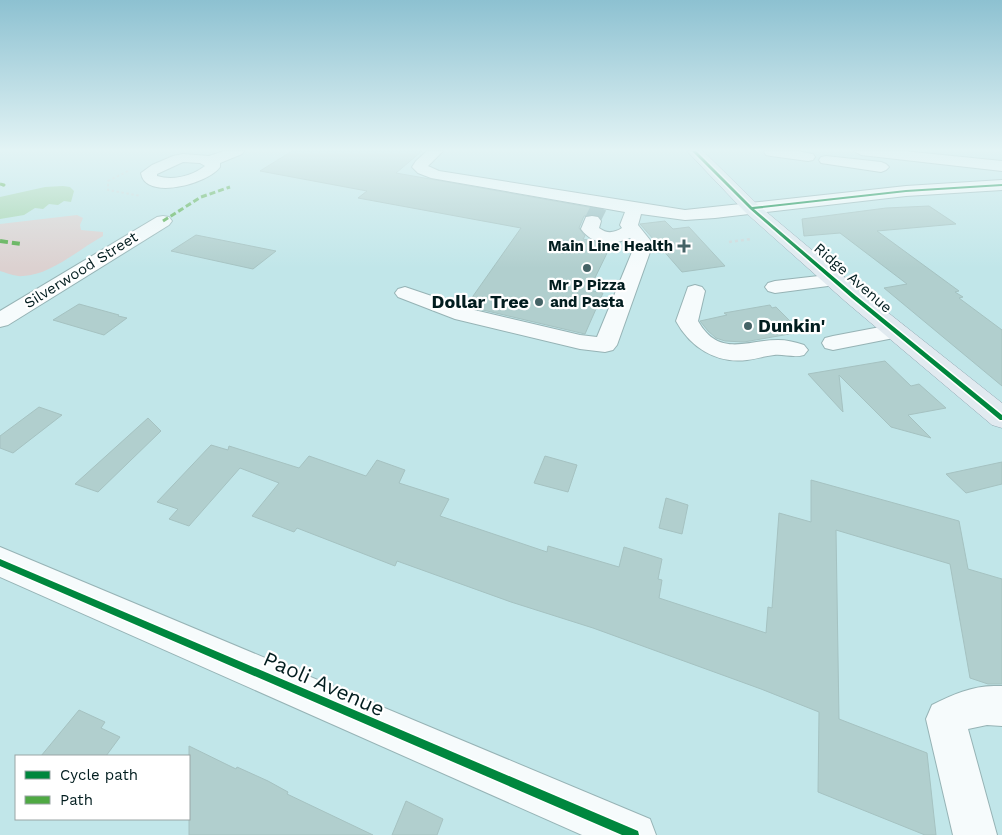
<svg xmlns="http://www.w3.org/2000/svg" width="1002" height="835" font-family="'Work Sans',sans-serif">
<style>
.green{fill:#dcd1d0}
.water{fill:#a4d4ae}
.building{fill:#b1cfce;stroke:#a5c2c1}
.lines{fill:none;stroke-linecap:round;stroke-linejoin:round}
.minor-tunnel{stroke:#9bbec1;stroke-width:16;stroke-dasharray:16 8;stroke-linecap:butt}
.minor-casing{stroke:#96b3b5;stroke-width:2}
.major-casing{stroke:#91a8b3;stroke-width:1}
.path-far1{stroke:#cdd9db;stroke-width:2;stroke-dasharray:2.5 2.5;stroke-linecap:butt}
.path{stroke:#cdd9db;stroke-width:2.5;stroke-dasharray:3 3;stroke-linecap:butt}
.minor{fill:#f6fbfc;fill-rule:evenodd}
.major{fill:#e1eaf0;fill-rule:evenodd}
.quiet-far1{stroke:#4fa943;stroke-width:3;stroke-dasharray:6 3;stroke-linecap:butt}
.quiet{stroke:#4fa943;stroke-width:4;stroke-dasharray:8 4;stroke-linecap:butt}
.cycleway-casing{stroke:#fff;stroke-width:3}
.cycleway{fill:#00873e;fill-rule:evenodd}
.poi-dot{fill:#456366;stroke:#fff;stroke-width:2}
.labels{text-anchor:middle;stroke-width:4.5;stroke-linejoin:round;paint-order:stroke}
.far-poi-label{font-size:15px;font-weight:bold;fill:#021d1f;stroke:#fff;text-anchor:end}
.far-street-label{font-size:15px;fill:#021d1f;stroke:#fff}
.poi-label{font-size:18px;font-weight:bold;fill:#021d1f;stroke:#fff;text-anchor:end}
.near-street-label{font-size:21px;fill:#021d1f;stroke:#fff}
</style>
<rect width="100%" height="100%" fill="#c1e6e9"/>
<path class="green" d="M77,215l6,3 -3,7 1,5 22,2v4c-24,13 -52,39 -80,40 -7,1 -16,-3 -23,-5v-47z"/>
<polygon class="water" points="63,186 70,187 74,191 71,202 64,201 58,205 49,204 43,209 35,208 24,215 0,219 0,197 45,187"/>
<g class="building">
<polygon points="292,151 422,151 396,173 600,209 597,215 584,216 579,228 585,236 583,239 611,245 589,290 603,293 585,334 466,306 521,228 358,198 367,191 260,171"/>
<polygon points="929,206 956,224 877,231 959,291 955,292 963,297 959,298 1002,330 1002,386 884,288 907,284 840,233 804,236 802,219 886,208"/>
<polygon points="665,221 673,229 689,227 725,266 682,272 640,224"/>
<polygon points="196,235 276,251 253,269 171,251"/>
<polygon points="79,304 119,315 118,316 127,318 104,335 53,320"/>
<polygon points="770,305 772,308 776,307 801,332 744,342 725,341 716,338 708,331 700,321 727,315 724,313"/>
<polygon points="885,361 911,386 919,384 946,408 908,415 931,438 891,427 839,375 843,412 808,374"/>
<polygon points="39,407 62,415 13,453 0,448 0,436"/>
<polygon points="148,418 161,431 98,492 75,484"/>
<polygon points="211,445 228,450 229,446 299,468 309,456 366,476 377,460 405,470 399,483 449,499 440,516 547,552 548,546 619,567 624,547 662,559 658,579 662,580 659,598 766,633 768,607 772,608 779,513 811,522 811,480 959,521 968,569 1002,579 1002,684 988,684 970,678 950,564 836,530 839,719 927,753 936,835 925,835 818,792 819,712 761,689 593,628 511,602 397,561 395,566 297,528 294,532 252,516 279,483 240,468 189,526 169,519 178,509 157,502"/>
<polygon points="545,456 577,465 568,492 534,483"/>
<polygon points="1002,462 1002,484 966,493 946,474"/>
<polygon points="666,498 688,505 682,534 659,528"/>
<polygon points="79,710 105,722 101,728 120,737 106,756 41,756"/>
<polygon points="189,746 236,769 237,767 268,781 288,792 287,794 373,835 189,835"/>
<polygon points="406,801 443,819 437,835 392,835"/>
</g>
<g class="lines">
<polyline class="minor-tunnel" points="592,221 599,207"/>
<defs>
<g id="minor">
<path d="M224,151h20l-2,3 -22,9v4c-12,17 -75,34 -79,6l11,-8 21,-9 10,-2 26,2zM183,162l17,1 5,3c-13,10 -32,15 -48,10v-2z"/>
<path d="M427,151h16l-15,15 11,5 246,39 221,-24 96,-6v10l-96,6 -191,22 -30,2 -44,-6 -3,11 12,15v12l-33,93 -4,5 -8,2 -25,-3 -125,-30 -57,-22 -3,-4 3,-4 7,-2 65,22 110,26 17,2 35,-85v-12l-2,-2c-17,7 -37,8 -49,-9l5,-12 6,-1 6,1 3,4 -2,7c8,6 15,5 23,0l-2,-3 5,-13 -194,-34 -13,-5 -6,-6 4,-6z"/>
<polygon points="764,151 797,151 813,154 815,157 813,160 808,161 771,156 766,155"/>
<polygon points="854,151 903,151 1002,161 1002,171 861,155"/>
<polygon points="826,156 881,162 886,164 889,167 886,170 881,172 821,163 819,160 821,157"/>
<polygon points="163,216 169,217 172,221 169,225 8,325 0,327 0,311 157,217"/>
<polygon points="836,274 843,276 846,280 843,284 775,293 768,291 765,287 768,283 775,281"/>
<path d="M695,285l7,2 3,4 -7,30c21,37 49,19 80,19 9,0 17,2 26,5l4,5 -4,5c-10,3 -20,-1 -30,0 -10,1 -18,4 -27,5 -31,4 -57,-13 -71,-39l12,-34z"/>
<polygon points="896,324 904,326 907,331 904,336 833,350 825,348 822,343 825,338 833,336"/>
<polygon points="0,547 650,819 656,835 582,835 0,577"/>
<path d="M994,686h8v40l-15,-1 -19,4 29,106h-44l-27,-116 6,-14c20,-10 40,-19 62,-19z"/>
</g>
<polygon id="major" points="687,151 703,151 757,204 862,292 1002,403 1002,428 992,425 846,302 745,212"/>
</defs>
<use href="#minor" class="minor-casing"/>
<use href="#major" class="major-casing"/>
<polyline class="path-far1" points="128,171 108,181 108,190 141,196"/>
<polyline class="path" points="729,242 751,239"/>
<use href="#minor" class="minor"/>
<use href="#major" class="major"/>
<g class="quiet-far1">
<polyline points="0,184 4,185 0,186"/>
<polyline points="163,221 201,197 230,187"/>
</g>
<polyline class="quiet" points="0,241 21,244"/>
<defs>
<g id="cycleway">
<polygon points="692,151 696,151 752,207 906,190 1002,184 1002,186 906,192 754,209 856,296 1002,415 1002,420 1000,420 852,298 750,209"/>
<polygon points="0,559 638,831 639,835 622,835 0,566"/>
</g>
</defs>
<use href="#cycleway" class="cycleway-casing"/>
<use href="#cycleway" class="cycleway"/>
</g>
<linearGradient id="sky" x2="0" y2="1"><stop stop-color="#8dc1d1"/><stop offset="0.56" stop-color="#e3f4f5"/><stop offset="1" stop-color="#e3f4f5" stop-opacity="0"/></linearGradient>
<rect width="1002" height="268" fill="url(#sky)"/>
<g class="poi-dot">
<path d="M681.5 238.5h5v5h5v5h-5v5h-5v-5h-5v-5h5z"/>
<circle cx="587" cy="268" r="5"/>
<circle cx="539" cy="302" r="5"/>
<circle cx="748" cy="326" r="5"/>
</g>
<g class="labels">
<g class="far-poi-label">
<text x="673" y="251">Main Line Health</text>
<text x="587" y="290" text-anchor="middle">Mr P Pizza<tspan x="587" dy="17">and Pasta</tspan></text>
</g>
<g class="far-street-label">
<text transform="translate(81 270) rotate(-32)" y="5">Silverwood Street</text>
<text transform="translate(853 278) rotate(41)" y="5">Ridge Avenue</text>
</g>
<g class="poi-label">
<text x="529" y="308">Dollar Tree</text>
<text x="758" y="332" text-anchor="start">Dunkin'</text>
</g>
<g class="near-street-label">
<text transform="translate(324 684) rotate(24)" y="7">Paoli Avenue</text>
</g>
</g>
<rect x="15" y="755" width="175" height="65" fill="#ffffff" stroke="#9aa5a5"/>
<rect x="25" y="771" width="25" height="8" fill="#00873e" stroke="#9aa5a5"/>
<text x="60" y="780" font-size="15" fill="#021d1f">Cycle path</text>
<rect x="25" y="796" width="25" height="8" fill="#4fa943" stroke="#9aa5a5"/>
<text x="60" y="805" font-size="15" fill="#021d1f">Path</text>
</svg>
